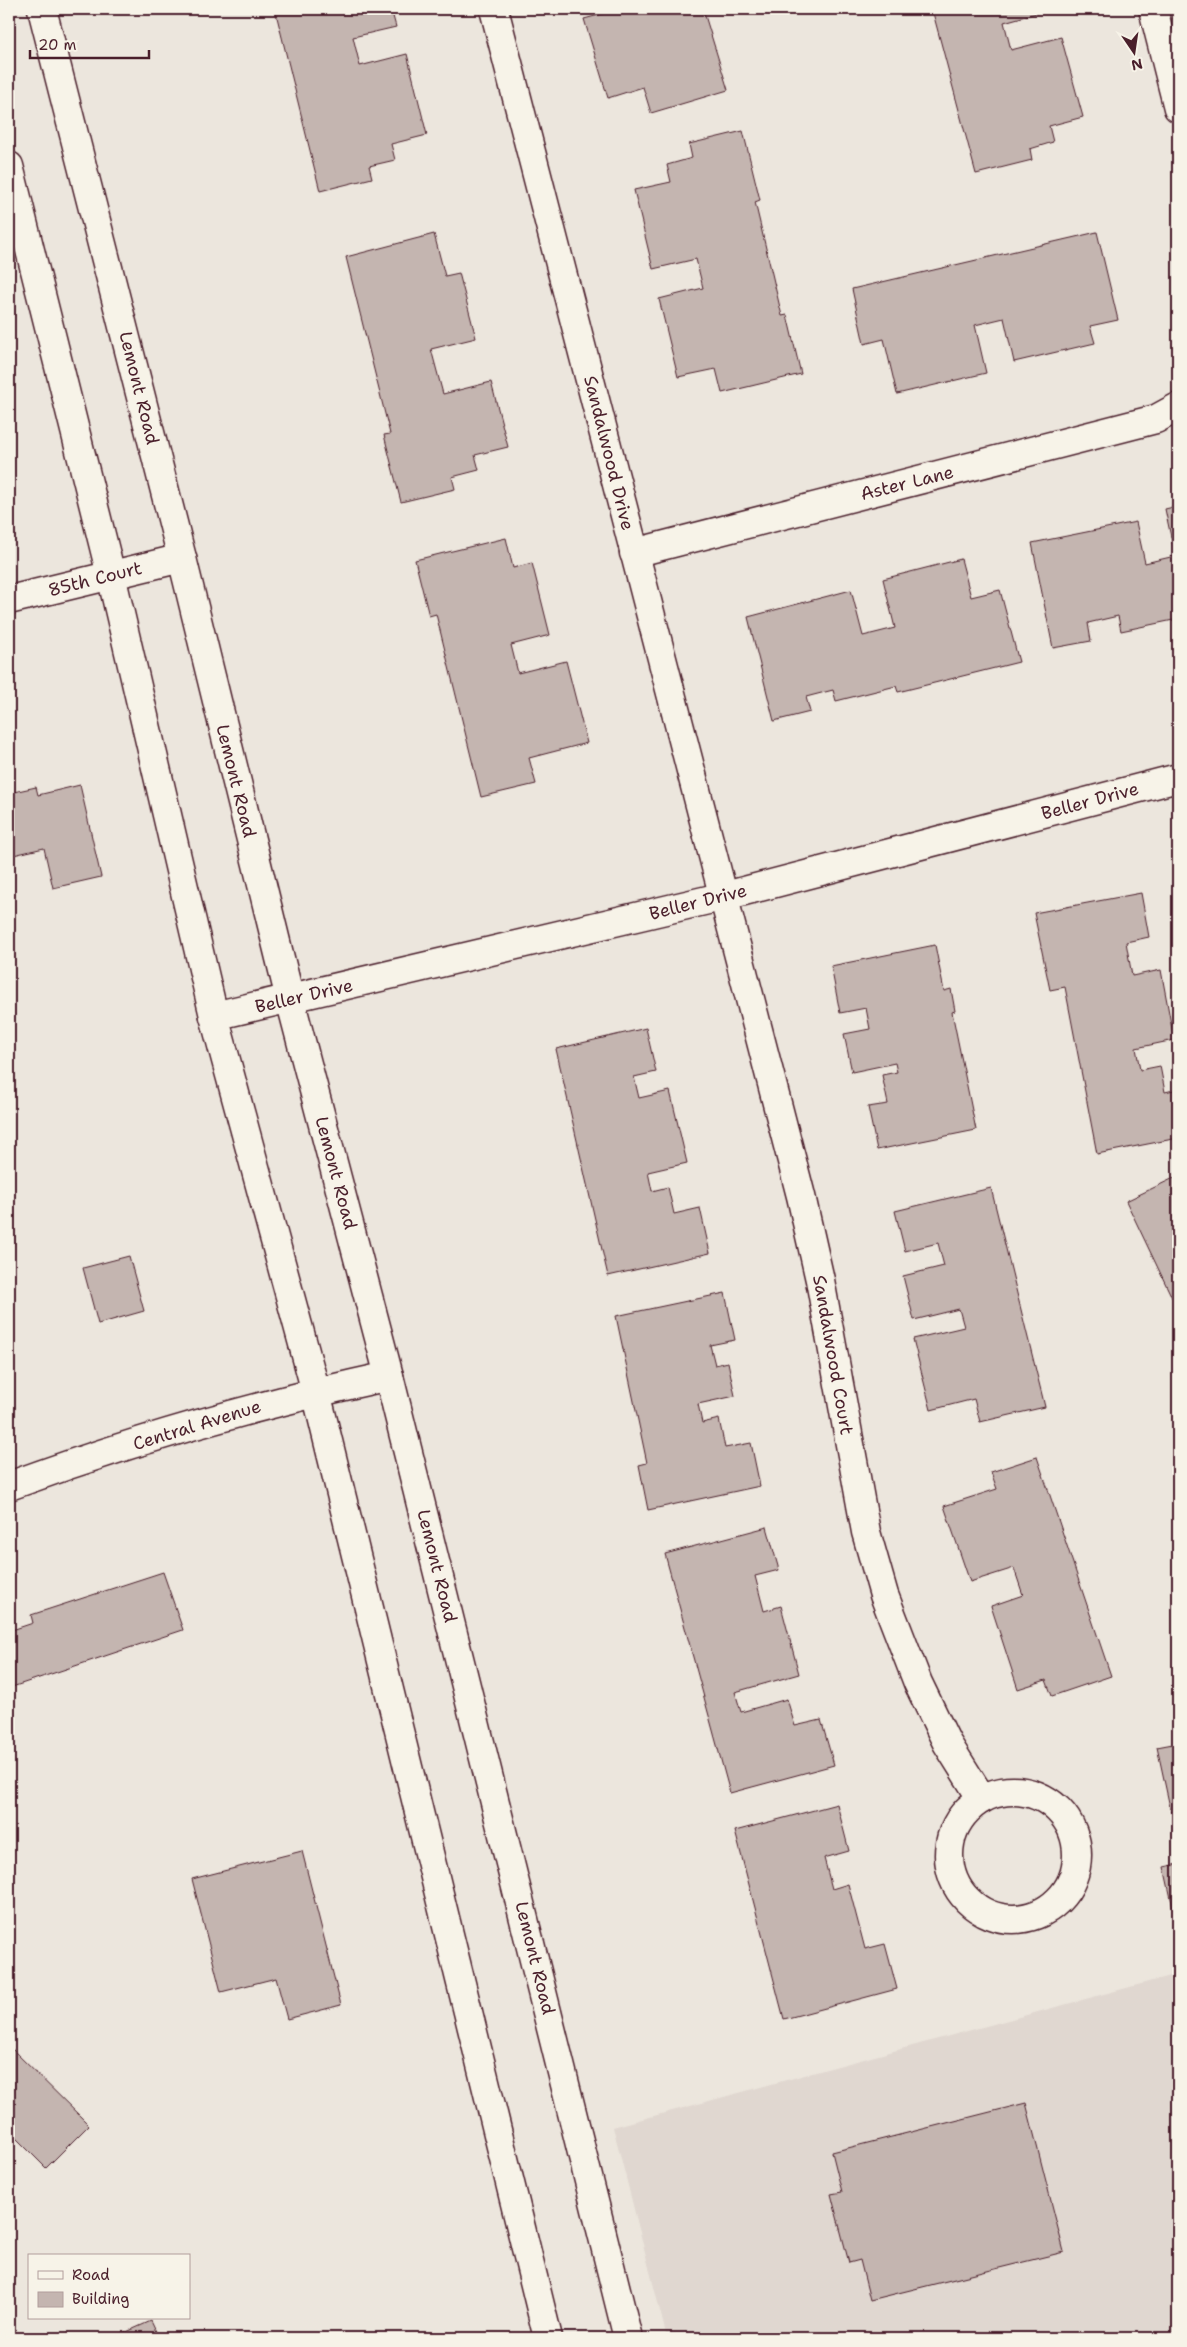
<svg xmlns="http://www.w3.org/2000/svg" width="1187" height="2347" font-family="'Shantell Sans',sans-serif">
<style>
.built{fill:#e0d7d0}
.building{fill:#c4b5b0;stroke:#4a1f2b}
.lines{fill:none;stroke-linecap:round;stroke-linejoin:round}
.minor-casing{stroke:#4a1f2b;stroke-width:31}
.major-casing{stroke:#4a1f2b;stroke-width:31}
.minor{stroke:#f7f3e8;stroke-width:28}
.major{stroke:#f7f3e8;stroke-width:28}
.labels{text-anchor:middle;stroke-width:4.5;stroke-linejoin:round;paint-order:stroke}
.street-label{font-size:18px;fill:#4a1f2b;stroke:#f7f3e8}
</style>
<rect width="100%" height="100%" fill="#ece6dd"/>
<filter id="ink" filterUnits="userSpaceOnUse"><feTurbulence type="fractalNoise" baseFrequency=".02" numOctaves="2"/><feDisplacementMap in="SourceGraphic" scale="10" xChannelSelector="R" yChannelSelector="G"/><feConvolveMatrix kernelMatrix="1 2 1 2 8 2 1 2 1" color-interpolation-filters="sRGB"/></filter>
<g filter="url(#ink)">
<polygon class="built" points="1178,1974 1178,2338 667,2338 613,2127"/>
<g class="building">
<polygon points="275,9 391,9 396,27 353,37 360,66 407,54 427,135 391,144 395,160 369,166 372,178 320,191"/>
<polygon points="621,9 703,9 728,90 651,113 643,87 608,98 584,19"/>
<polygon points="932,9 1051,9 1004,22 1011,50 1061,37 1083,117 1049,126 1053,142 1030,149 1032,160 976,174"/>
<polygon points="743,131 760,200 755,202 782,316 787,315 801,374 722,393 716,369 678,377 659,299 703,288 696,259 653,269 634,190 671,182 667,165 692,158 689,144"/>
<polygon points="1097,232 1118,320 1090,326 1095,343 1014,362 1004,318 975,325 986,373 897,394 884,339 864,344 852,289"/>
<polygon points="434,234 445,276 459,273 476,338 431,349 443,394 491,382 508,447 475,455 479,470 452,477 455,489 401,502 384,435 390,434 346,257"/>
<polygon points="1178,506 1178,619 1121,631 1118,616 1088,623 1091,641 1053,648 1032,543 1136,522 1145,563 1175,556 1165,509"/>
<polygon points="506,538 513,568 532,563 550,635 511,645 518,673 566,661 587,743 529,758 536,784 481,797 436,614 429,616 415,560"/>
<polygon points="961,559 971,597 1000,590 1019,662 898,692 896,686 836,701 833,690 806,697 810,712 774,721 748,617 851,590 863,636 895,628 883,579"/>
<polygon points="80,785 101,877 53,888 44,848 9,856 9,793 36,787 38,795"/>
<polygon points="1141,893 1149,937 1126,942 1132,976 1161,970 1174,1040 1136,1048 1140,1070 1160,1066 1165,1092 1178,1089 1178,1138 1097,1154 1065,987 1050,990 1034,913"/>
<polygon points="935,945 944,991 951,989 955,1011 952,1012 976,1130 877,1150 868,1107 888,1104 882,1075 897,1072 895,1063 852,1072 844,1034 870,1029 866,1008 840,1013 831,966"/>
<polygon points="646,1028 656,1072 634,1077 639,1098 670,1091 687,1163 648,1172 652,1191 668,1187 674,1214 700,1208 710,1253 608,1276 556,1049"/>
<polygon points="1178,1176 1178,1310 1126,1201"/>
<polygon points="991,1188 1045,1407 980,1422 974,1399 931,1410 913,1339 964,1327 959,1309 914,1320 903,1276 944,1266 938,1243 905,1251 895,1211"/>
<polygon points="129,1256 144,1311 98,1324 83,1268"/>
<polygon points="725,1293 735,1340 710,1345 715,1365 728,1362 735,1396 698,1404 702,1423 719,1419 725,1448 751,1443 760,1486 648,1510 639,1465 647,1463 616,1316"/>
<polygon points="1037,1457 1111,1676 1052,1696 1046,1680 1018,1689 991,1606 1023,1595 1014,1568 970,1582 944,1506 997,1489 991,1472"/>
<polygon points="767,1527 779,1570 755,1576 764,1611 781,1606 799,1674 735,1692 741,1712 787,1699 795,1726 821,1720 834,1765 730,1793 665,1554"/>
<polygon points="163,1572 183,1630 9,1688 9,1631 33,1623 31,1615"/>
<polygon points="1178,1743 1178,1811 1171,1812 1157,1747"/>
<polygon points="837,1804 849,1851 824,1858 832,1889 848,1884 865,1949 885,1944 897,1989 784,2019 735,1831"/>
<polygon points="302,1851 341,2005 287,2019 276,1978 221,1992 192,1879"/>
<polygon points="1178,1864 1178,1911 1174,1912 1164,1867"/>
<polygon points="9,2046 89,2125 46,2168 9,2131"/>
<polygon points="1026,2103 1064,2252 870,2300 860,2260 849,2263 831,2194 842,2192 832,2152"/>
<polygon points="151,2321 159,2338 113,2338"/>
</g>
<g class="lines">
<defs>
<g id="minor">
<polyline points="494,9 801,1196 820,1280 866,1532 884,1595 918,1683 947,1743 982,1799"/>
<polyline points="1153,9 1178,108"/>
<polyline points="634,553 1156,419 1178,407"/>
<polyline points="9,600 182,558"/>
<polyline points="214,1016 725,896 1178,778"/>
<path d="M9,1486c124,-46 251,-82 380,-110"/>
<circle cx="1013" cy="1855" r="64"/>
</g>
<g id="major">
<polyline points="42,9 182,558 290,999 389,1376 628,2338"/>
<polyline points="9,166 111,575 214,1016 316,1392 548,2338"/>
</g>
</defs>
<use href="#minor" class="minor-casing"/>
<use href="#major" class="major-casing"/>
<use href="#minor" class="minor"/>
<use href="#major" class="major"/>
</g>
</g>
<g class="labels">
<g class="street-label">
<text transform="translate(139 388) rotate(76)" y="6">Lemont Road</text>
<text transform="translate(609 453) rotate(76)" y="6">Sandalwood Drive</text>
<text transform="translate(907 483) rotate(-14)" y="6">Aster Lane</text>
<text transform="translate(95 579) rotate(-14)" y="6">85th Court</text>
<text transform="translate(236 781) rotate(76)" y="6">Lemont Road</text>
<text transform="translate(1090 801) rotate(-15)" y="6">Beller Drive</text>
<text transform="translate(698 902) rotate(-14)" y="6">Beller Drive</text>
<text transform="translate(304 996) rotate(-13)" y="6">Beller Drive</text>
<text transform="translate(336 1173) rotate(75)" y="6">Lemont Road</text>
<text transform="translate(833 1355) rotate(80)" y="6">Sandalwood Court</text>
<text transform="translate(197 1425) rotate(-17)" y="6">Central Avenue</text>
<text transform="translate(437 1566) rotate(76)" y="6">Lemont Road</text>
<text transform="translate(535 1958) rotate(76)" y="6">Lemont Road</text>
</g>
</g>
<rect width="1187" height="2347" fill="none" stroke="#f7f3e8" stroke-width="30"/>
<rect x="15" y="15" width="1157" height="2317" fill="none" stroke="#4a1f2b" stroke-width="2" filter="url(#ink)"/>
<rect x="28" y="2254" width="162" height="65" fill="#f7f3e8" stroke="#b29e9c"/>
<rect x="38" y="2271" width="25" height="8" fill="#f7f3e8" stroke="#b29e9c"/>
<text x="72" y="2280" font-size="15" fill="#4a1f2b">Road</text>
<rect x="38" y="2292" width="25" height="15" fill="#c4b5b0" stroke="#b29e9c"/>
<text x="72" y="2304" font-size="15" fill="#4a1f2b">Building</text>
<g transform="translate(1134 52) rotate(167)" stroke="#f7f3e8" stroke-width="4" paint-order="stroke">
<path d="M0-4L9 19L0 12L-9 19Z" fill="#4a1f2b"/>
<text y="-8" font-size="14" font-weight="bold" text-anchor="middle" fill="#4a1f2b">N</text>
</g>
<path d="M30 50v8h119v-8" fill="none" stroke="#4a1f2b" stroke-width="2.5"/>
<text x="38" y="50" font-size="15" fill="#4a1f2b" stroke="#f7f3e8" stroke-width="4" paint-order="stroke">20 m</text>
</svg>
